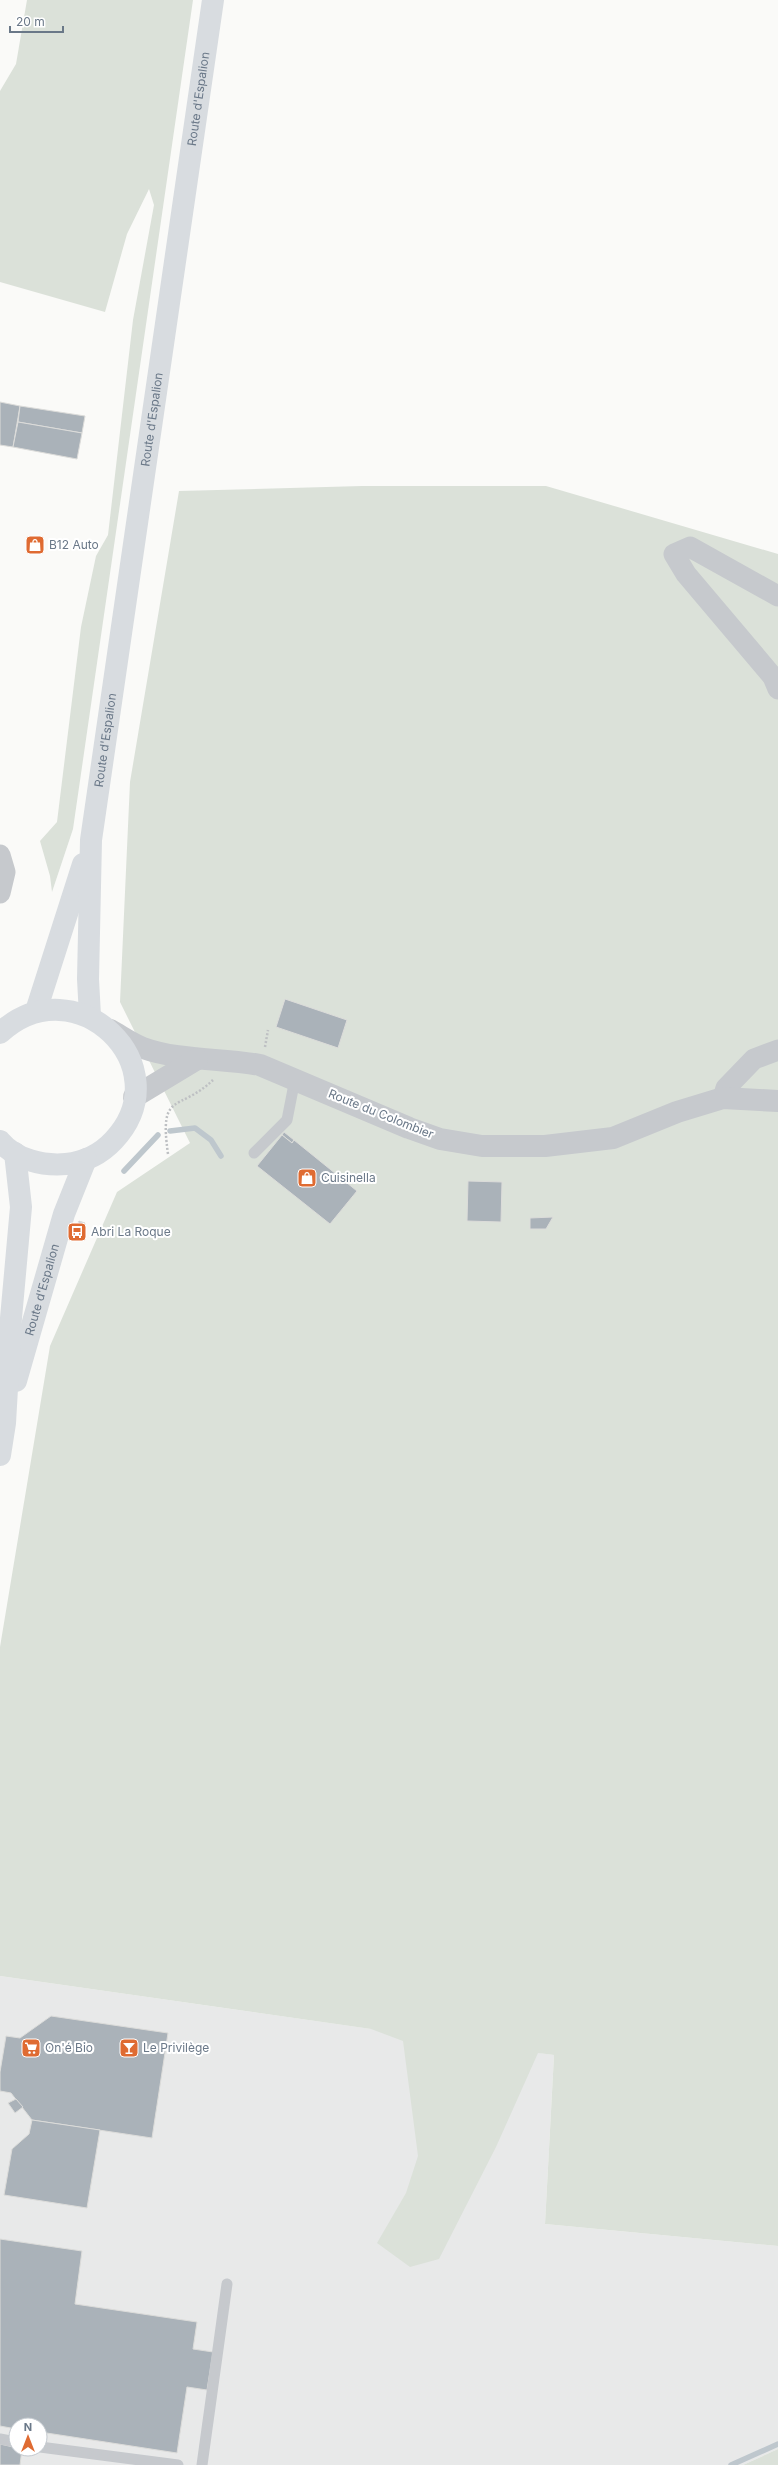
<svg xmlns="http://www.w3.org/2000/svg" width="778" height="2465" font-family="Inter,sans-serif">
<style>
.built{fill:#e8e9e9;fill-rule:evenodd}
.green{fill:#dbe1d9}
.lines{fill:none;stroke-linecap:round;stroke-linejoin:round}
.stream{stroke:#bec7cd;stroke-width:5.5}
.building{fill:#aab2b9;stroke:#dcdcda}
.path{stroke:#bec0c3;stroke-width:2.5;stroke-dasharray:2 2;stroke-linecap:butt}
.service{stroke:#c6c9cd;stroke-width:11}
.minor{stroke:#c6c9cd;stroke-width:21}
.tertiary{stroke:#c6c9cd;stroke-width:22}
.secondary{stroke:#d8dce0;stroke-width:22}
.labels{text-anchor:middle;stroke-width:4;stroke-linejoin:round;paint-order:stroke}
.street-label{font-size:12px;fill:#6a7888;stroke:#fff}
.poi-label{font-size:12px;fill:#6a7888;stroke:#fff;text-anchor:start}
</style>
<rect width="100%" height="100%" fill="#fafaf8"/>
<path class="built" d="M0,1976l554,79 -9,169 233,22v203l-35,16h-743zM16,2425h24v24h-24z"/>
<g class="green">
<polygon points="27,0 193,0 73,829 52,892 50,876 40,841 57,822 81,627 96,556 108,535 133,320 154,205 149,189 127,234 105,312 0,282 0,91 16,64"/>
<polygon points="362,486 546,486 778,554 778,2246 545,2224 554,2055 538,2053 496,2147 439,2259 410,2267 377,2243 406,2193 418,2156 403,2041 371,2029 0,1976 0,1647 50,1346 117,1192 190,1143 120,1002 130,782 179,491"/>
<polygon points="778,2449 778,2465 743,2465"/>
</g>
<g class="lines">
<g class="stream">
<polyline points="170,1131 195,1128 211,1140 221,1156"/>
<polyline points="124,1171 158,1135"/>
<polyline points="731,2465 778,2444"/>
</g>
</g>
<g class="building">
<polygon points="0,402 20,406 13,447 0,445"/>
<polygon points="20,406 85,416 82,433 18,422"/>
<polygon points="18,422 82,433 77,459 13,447"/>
<polygon points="285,999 347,1020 338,1048 276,1027"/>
<polygon points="284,1132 294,1140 292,1143 282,1135"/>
<polygon points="282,1135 292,1143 294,1140 357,1191 330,1224 257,1166"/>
<polygon points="468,1181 502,1182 501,1222 467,1221"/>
<polygon points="553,1217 546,1229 530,1229 530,1218"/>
<polygon points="79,1221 85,1223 83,1229 76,1227"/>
<polygon points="51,2016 168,2033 152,2138 32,2120 11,2093 0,2091 0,2072 6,2036 20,2038"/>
<polygon points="16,2099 23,2107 15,2113 8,2103"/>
<polygon points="32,2120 100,2130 87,2208 4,2195 12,2149 29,2134"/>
<polygon points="0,2239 82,2251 75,2304 197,2322 193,2349 213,2352 207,2390 187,2387 177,2453 40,2432 40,2425 16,2425 16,2429 0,2426"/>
<polygon points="0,2444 22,2449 20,2465 0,2465"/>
</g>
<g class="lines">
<g class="path">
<polyline points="265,1047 268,1030"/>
<path d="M168,1154c-9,-64 10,-41 45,-74"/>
</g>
<g class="service">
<polyline points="254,1153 287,1120 295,1079"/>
<polyline points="0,2439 16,2442"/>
<polyline points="40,2447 178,2465"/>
<polyline points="202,2465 227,2284"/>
</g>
<g class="minor">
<polyline points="778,596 690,547 674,554 686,574 773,677 778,689"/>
<polyline points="0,855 5,872 0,893"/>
<polyline points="723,1098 726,1088 754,1059 778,1050"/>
</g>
<g class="tertiary">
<path d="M110,1030c11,6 22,14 33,18 36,13 80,10 117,17l149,63 31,11 42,7h63l68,-8 64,-26 46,-14 55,3"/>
<polyline points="134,1097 197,1059"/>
</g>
<g class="secondary">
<polyline points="36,1011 83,864"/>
<path id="s1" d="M90,1016l-2,-37 3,-139 122,-840"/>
<path d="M0,1033c76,-70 182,34 114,107 -12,13 -29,22 -48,24 -23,2 -50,-4 -66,-23"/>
<path id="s2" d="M16,1381l48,-167 22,-55"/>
<polyline points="0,1455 5,1423 11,1318 21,1207 15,1153"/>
</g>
</g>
<defs>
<symbol id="shop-square" viewBox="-11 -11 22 22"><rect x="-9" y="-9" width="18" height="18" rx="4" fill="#df6b32" stroke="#fff"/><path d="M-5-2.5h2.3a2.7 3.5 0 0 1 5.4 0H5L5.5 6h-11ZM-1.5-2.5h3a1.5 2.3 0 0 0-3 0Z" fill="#fff"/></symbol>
<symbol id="bus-square" viewBox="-11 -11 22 22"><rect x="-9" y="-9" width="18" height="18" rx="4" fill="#df6b32" stroke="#fff"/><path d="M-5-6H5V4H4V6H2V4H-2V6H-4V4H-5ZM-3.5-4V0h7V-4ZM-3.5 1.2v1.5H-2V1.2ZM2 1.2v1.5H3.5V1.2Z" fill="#fff"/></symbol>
<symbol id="supermarket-square" viewBox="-11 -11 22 22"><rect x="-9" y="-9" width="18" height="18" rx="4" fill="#df6b32" stroke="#fff"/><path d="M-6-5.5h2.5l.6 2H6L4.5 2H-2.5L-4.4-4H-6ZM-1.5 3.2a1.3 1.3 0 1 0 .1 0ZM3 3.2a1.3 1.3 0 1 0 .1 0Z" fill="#fff"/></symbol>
<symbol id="bar-square" viewBox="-11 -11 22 22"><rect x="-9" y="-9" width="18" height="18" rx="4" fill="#df6b32" stroke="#fff"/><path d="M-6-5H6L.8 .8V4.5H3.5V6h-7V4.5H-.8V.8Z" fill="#fff"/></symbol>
</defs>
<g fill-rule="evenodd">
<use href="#shop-square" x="24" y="534" width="22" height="22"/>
<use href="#shop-square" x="296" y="1167" width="22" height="22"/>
<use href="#bus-square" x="66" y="1221" width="22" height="22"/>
<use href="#supermarket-square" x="20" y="2037" width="22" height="22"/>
<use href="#bar-square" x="118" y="2037" width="22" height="22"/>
</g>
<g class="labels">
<g class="street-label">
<text dy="4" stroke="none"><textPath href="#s1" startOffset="925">Route d'Espalion</textPath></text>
<text dy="4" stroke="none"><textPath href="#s1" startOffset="601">Route d'Espalion</textPath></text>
<text dy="4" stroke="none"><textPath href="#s1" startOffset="277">Route d'Espalion</textPath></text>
<text transform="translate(381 1114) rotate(22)" y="4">Route du Colombier</text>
<text dy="4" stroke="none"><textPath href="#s2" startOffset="95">Route d'Espalion</textPath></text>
</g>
<g class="poi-label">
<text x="49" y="549">B12 Auto</text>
<text x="321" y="1182">Cuisinella</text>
<text x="91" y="1236">Abri La Roque</text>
<text x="45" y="2052">On'é Bio</text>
<text x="143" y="2052">Le Privilège</text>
</g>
</g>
<g transform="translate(28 2437)"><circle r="19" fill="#ffffff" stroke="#c3c9cf"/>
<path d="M0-3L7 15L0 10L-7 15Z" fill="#df6b32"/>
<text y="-6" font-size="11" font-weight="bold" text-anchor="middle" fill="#6a7888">N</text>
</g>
<path d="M10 26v6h53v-6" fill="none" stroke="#6a7888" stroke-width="2"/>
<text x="16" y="26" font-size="12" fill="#6a7888" stroke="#ffffff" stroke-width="3" paint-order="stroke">20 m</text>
</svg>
